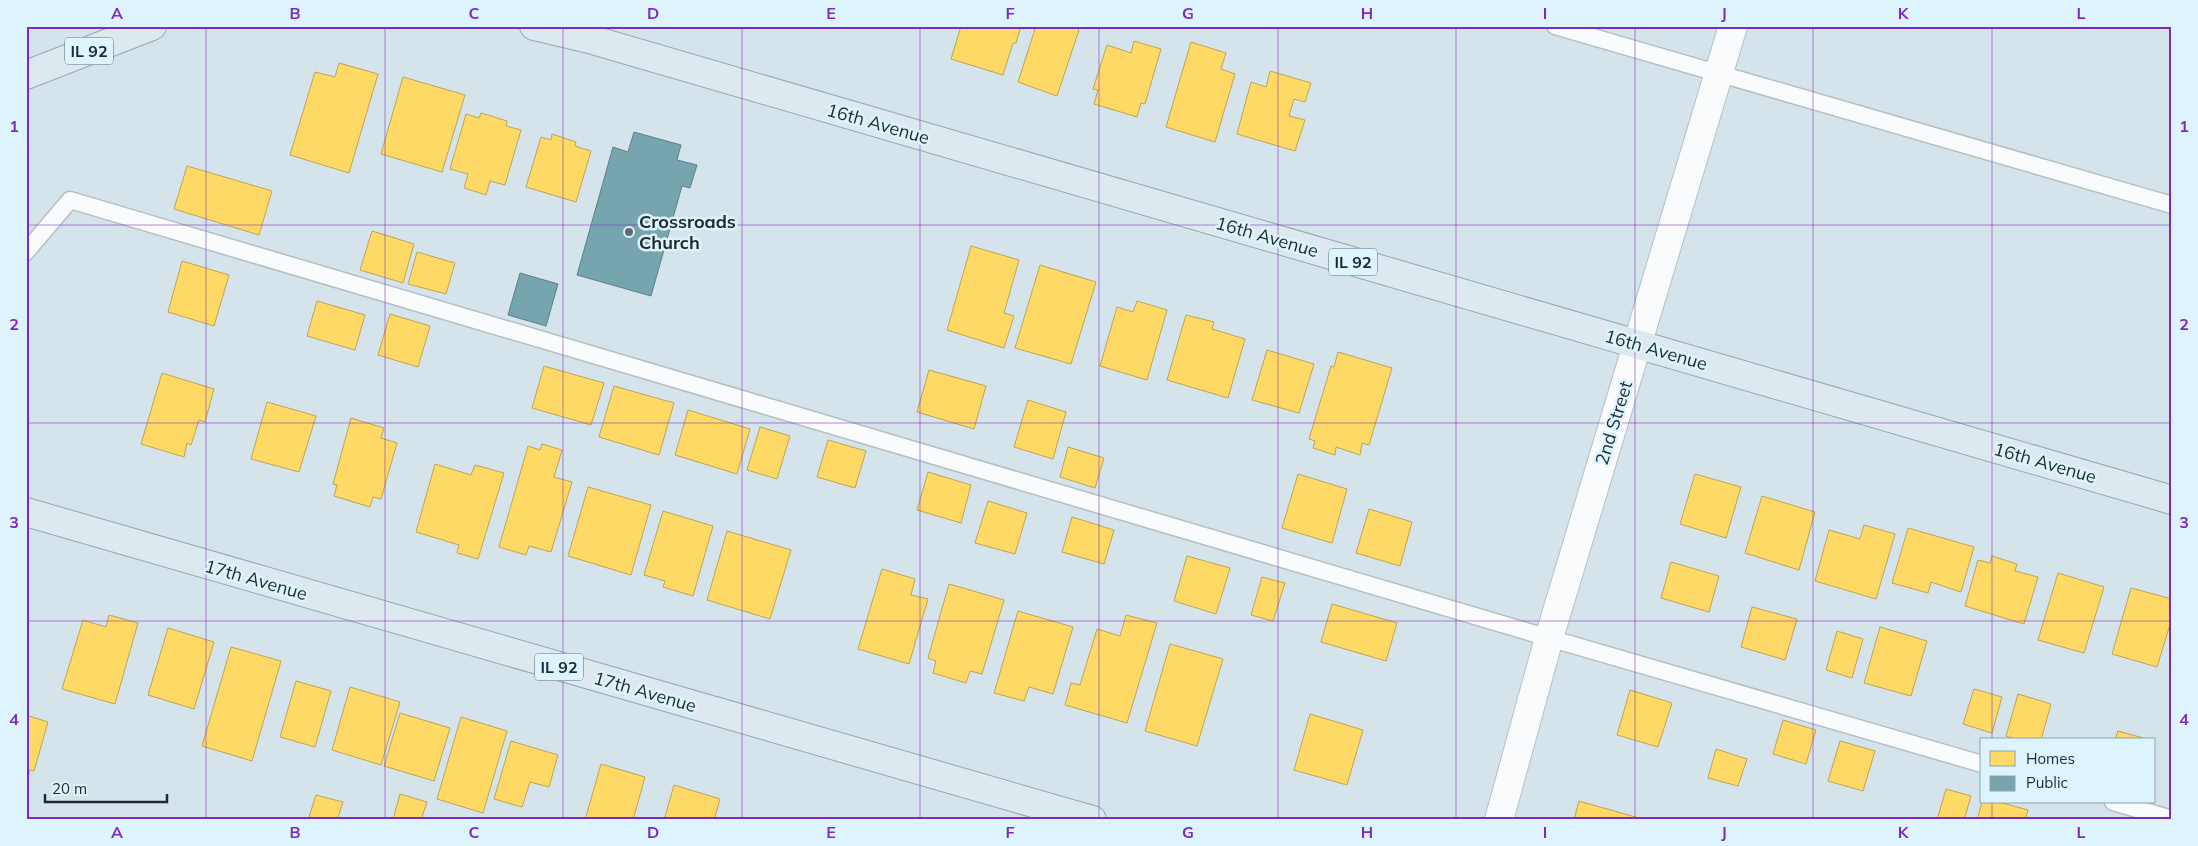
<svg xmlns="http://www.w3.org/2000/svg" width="2198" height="846" font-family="Mulish,sans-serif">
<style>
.homes{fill:#ffd966;stroke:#bca455}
.public{fill:#76a5af;stroke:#5c8088}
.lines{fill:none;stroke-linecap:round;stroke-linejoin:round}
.lane-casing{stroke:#b4bfc4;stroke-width:19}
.street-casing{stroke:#b4bfc4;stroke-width:30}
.primary-casing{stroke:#91aab4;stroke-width:30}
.lane{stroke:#f9fbfc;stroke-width:16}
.street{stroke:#f9fbfc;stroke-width:28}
.primary{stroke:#dde9ee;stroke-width:28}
.grid{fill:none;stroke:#7b2cbf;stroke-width:1;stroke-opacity:0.55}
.poi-dot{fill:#5e6b70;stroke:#ddf3fd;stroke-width:2}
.labels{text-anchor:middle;stroke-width:5;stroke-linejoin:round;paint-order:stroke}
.shield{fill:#ddf3fd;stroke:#58666c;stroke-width:1}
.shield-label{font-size:16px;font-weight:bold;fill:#1f2a2e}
.street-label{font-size:18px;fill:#1f2a2e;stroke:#ddf3fd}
.poi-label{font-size:18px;font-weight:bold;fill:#1f2a2e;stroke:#ddf3fd;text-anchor:start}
.neatline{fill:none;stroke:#7b2cbf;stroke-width:2}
.grid-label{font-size:16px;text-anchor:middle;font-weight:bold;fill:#7b2cbf}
</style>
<rect width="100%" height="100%" fill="#d4e4ea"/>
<g class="homes">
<polygon points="961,26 1021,26 1016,43 1013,43 1003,75 951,59"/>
<polygon points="1036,26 1073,26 1079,30 1057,96 1018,82"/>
<polygon points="1134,41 1161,49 1145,104 1141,103 1137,117 1094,104 1098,90 1093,89 1107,45 1131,53"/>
<polygon points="1191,42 1226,53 1221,69 1235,74 1215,142 1166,127"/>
<polygon points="339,63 378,74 349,173 290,155 315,72 335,77"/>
<polygon points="1270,71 1311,83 1305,102 1294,99 1289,116 1305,120 1295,151 1237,134 1251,82 1266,87"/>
<polygon points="403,77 465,95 442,172 381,154"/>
<polygon points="481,113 507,121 506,126 521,130 505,185 490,181 486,195 464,188 468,174 450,169 466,114 479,118"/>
<polygon points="552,134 576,142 575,146 591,151 576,202 526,187 541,137 551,140"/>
<polygon points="187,166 272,191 259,235 174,209"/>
<polygon points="372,231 414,244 403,283 360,270"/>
<polygon points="971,246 1019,260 1004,313 1014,316 1004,348 947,330"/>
<polygon points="417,252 455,263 446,294 408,284"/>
<polygon points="182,261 229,275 214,326 168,312"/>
<polygon points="1040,265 1096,282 1071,364 1015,348"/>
<polygon points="317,301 365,315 355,350 307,336"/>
<polygon points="1137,301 1167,310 1147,380 1100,366 1117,307 1133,312"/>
<polygon points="390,314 430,326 418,367 378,355"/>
<polygon points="1186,315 1214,322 1212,329 1245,339 1228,398 1167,380"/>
<polygon points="1267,350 1314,364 1299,413 1252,400"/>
<polygon points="1338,352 1392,368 1369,445 1362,443 1360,455 1336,447 1335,455 1313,448 1315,441 1309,439 1331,366 1334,367"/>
<polygon points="544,366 604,383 591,425 532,408"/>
<polygon points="929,370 986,386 974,429 917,412"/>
<polygon points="162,373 214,389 205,422 199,420 191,445 187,443 184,457 141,444"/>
<polygon points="614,386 674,403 659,455 599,437"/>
<polygon points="1028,400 1066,412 1053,459 1014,447"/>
<polygon points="267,402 316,416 299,472 251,459"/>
<polygon points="688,410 750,429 737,474 675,455"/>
<polygon points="351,418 384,428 381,438 397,443 381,499 373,497 370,507 334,496 337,485 333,484"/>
<polygon points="760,427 790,436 777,479 747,470"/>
<polygon points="828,440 866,451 855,488 817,477"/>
<polygon points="542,444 562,450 554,477 572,482 551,552 529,546 526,555 499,547 528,446 540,450"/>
<polygon points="1068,447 1104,458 1095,488 1060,477"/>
<polygon points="435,464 471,475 475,465 504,473 478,559 457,553 459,545 416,532"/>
<polygon points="928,472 971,485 961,523 917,510"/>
<polygon points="1298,474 1347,489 1332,543 1282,528"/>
<polygon points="1695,474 1741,487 1726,538 1680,524"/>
<polygon points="588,487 651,505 631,575 568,556"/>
<polygon points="1762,496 1815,512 1799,570 1745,553"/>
<polygon points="988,501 1027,513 1015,554 975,543"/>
<polygon points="1369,509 1412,522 1400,566 1356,553"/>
<polygon points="663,511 713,526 693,596 663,587 665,581 644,575"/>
<polygon points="1072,517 1114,530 1104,564 1062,552"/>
<polygon points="1864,525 1895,534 1876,599 1815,581 1829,530 1860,539"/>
<polygon points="1908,528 1974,547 1961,592 1931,582 1928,593 1892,583"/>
<polygon points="727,531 791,550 770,619 707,600"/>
<polygon points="1187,556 1230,568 1216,614 1174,601"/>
<polygon points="1992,556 2017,564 2015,571 2038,577 2024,624 1965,606 1978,560 1990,563"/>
<polygon points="1671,562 1719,576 1709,612 1661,598"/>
<polygon points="882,569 915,579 911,595 928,599 909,664 858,649"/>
<polygon points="2058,573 2104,587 2084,653 2038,640"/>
<polygon points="1262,577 1285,583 1273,621 1251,615"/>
<polygon points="949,584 1004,600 982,674 970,671 966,683 933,673 936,661 928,658"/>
<polygon points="2131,588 2172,599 2172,618 2157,667 2112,654"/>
<polygon points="1332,604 1397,623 1386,661 1321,642"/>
<polygon points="1752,607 1797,619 1785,660 1741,647"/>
<polygon points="1018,611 1073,627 1053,694 1029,687 1024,701 994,693"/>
<polygon points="109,615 138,623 115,704 62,689 83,620 106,627"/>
<polygon points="1126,615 1157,623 1127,723 1065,705 1071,683 1080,685 1097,629 1120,636"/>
<polygon points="1880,627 1927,641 1911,696 1864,683"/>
<polygon points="168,628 214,642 194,709 148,695"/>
<polygon points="1837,631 1863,639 1852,678 1826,670"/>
<polygon points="1170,644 1223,659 1197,746 1145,731"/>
<polygon points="231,647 281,661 252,761 202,746"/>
<polygon points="296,681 331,691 315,747 280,737"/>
<polygon points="350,687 400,702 381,765 332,750"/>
<polygon points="1974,689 2002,697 1992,733 1963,724"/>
<polygon points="1630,690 1672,703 1658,747 1617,735"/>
<polygon points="2018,694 2051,704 2041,740 2018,740 2006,736"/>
<polygon points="400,713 450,728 434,781 384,766"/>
<polygon points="1310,714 1363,730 1347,785 1294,770"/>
<polygon points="26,715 48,722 34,771 30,770 26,783"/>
<polygon points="461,717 507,731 483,813 437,799"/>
<polygon points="1783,720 1816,730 1806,764 1773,754"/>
<polygon points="2118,731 2147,739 2115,740"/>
<polygon points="511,741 558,755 549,787 530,782 522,807 494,799"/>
<polygon points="1840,741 1875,751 1863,791 1828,781"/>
<polygon points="1716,749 1747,759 1738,786 1708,778"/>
<polygon points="601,764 645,777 633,820 585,820"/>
<polygon points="674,785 720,799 714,820 664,820"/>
<polygon points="1946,789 1971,796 1964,820 1937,820"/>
<polygon points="400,794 427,802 421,820 393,820"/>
<polygon points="316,795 343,802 337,820 308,820"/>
<polygon points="1579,801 1646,820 1574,820"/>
<polygon points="1982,802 1999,802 2028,810 2025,820 1977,820"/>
</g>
<g class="public">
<polygon points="634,132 681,145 677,160 697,165 690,188 682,186 651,296 577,275 613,147 628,152"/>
<polygon points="520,273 558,284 546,326 508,315"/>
</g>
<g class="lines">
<defs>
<g id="lane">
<polyline points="1555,26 2172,205"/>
<polyline points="26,252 70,200 1549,638 1982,764"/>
<polyline points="2113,802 2172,819"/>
</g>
<polyline id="street" points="1499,820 1549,638 1733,26"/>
<g id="primary">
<polyline points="534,26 593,40 2172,500"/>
<polyline points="26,75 152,26"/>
<polyline points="26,512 1092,820"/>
</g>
</defs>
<use href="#lane" class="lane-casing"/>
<use href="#street" class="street-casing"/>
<use href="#primary" class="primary-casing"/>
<use href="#lane" class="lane"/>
<use href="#street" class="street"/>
<use href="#primary" class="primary"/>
</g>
<path class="grid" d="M206,26v794M385,26v794M563,26v794M742,26v794M920,26v794M1099,26v794M1278,26v794M1456,26v794M1635,26v794M1813,26v794M1992,26v714M26,225h2146M26,423h2146M26,621h2146M1992,802v18"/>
<circle class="poi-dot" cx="629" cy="232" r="5"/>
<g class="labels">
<g class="shield">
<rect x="65" y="37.5" width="48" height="27" rx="4"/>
<rect x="1329" y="248.5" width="48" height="27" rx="4"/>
<rect x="535" y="653.5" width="48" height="27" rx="4"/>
</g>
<g class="shield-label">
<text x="89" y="57">IL 92</text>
<text x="1353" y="268">IL 92</text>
<text x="559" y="673">IL 92</text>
</g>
<g class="street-label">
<text transform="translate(878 124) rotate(16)" y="6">16th Avenue</text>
<text transform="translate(1267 237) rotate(16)" y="6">16th Avenue</text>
<text transform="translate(1656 350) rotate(16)" y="6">16th Avenue</text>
<text transform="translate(1614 423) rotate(-73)" y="6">2nd Street</text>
<text transform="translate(2045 463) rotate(16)" y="6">16th Avenue</text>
<text transform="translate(256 580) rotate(16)" y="6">17th Avenue</text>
<text transform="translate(645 692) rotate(16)" y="6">17th Avenue</text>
</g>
<g class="poi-label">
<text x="639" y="228">Crossroads<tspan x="639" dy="21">Church</tspan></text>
</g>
</g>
<rect width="2198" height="846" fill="none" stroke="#ddf3fd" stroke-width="55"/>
<rect x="1980" y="738" width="175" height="65" fill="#ddf3fd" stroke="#91a3aa"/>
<rect x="1990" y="751" width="25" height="15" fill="#ffd966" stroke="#91a3aa"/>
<text x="2026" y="764" font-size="15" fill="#1f2a2e">Homes</text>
<rect x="1990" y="776" width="25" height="15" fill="#76a5af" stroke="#91a3aa"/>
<text x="2026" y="788" font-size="15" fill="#1f2a2e">Public</text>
<path d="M45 794v8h122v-8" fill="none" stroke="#1f2a2e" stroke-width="2.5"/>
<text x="52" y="794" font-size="15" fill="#1f2a2e" stroke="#ddf3fd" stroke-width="4" paint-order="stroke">20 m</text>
<rect x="28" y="28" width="2142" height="790" class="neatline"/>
<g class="grid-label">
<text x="117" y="19">A</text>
<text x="295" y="19">B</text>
<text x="474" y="19">C</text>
<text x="653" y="19">D</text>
<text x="831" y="19">E</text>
<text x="1010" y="19">F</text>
<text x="1188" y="19">G</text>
<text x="1367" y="19">H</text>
<text x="1545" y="19">I</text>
<text x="1724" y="19">J</text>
<text x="1903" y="19">K</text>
<text x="2081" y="19">L</text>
<text x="14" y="132">1</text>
<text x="2184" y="132">1</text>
<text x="14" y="330">2</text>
<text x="2184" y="330">2</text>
<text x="14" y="528">3</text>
<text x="2184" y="528">3</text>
<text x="14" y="725">4</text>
<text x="2184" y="725">4</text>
<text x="117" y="838">A</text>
<text x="295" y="838">B</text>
<text x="474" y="838">C</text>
<text x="653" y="838">D</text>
<text x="831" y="838">E</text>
<text x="1010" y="838">F</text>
<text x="1188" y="838">G</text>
<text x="1367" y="838">H</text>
<text x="1545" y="838">I</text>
<text x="1724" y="838">J</text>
<text x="1903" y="838">K</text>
<text x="2081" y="838">L</text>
</g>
</svg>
